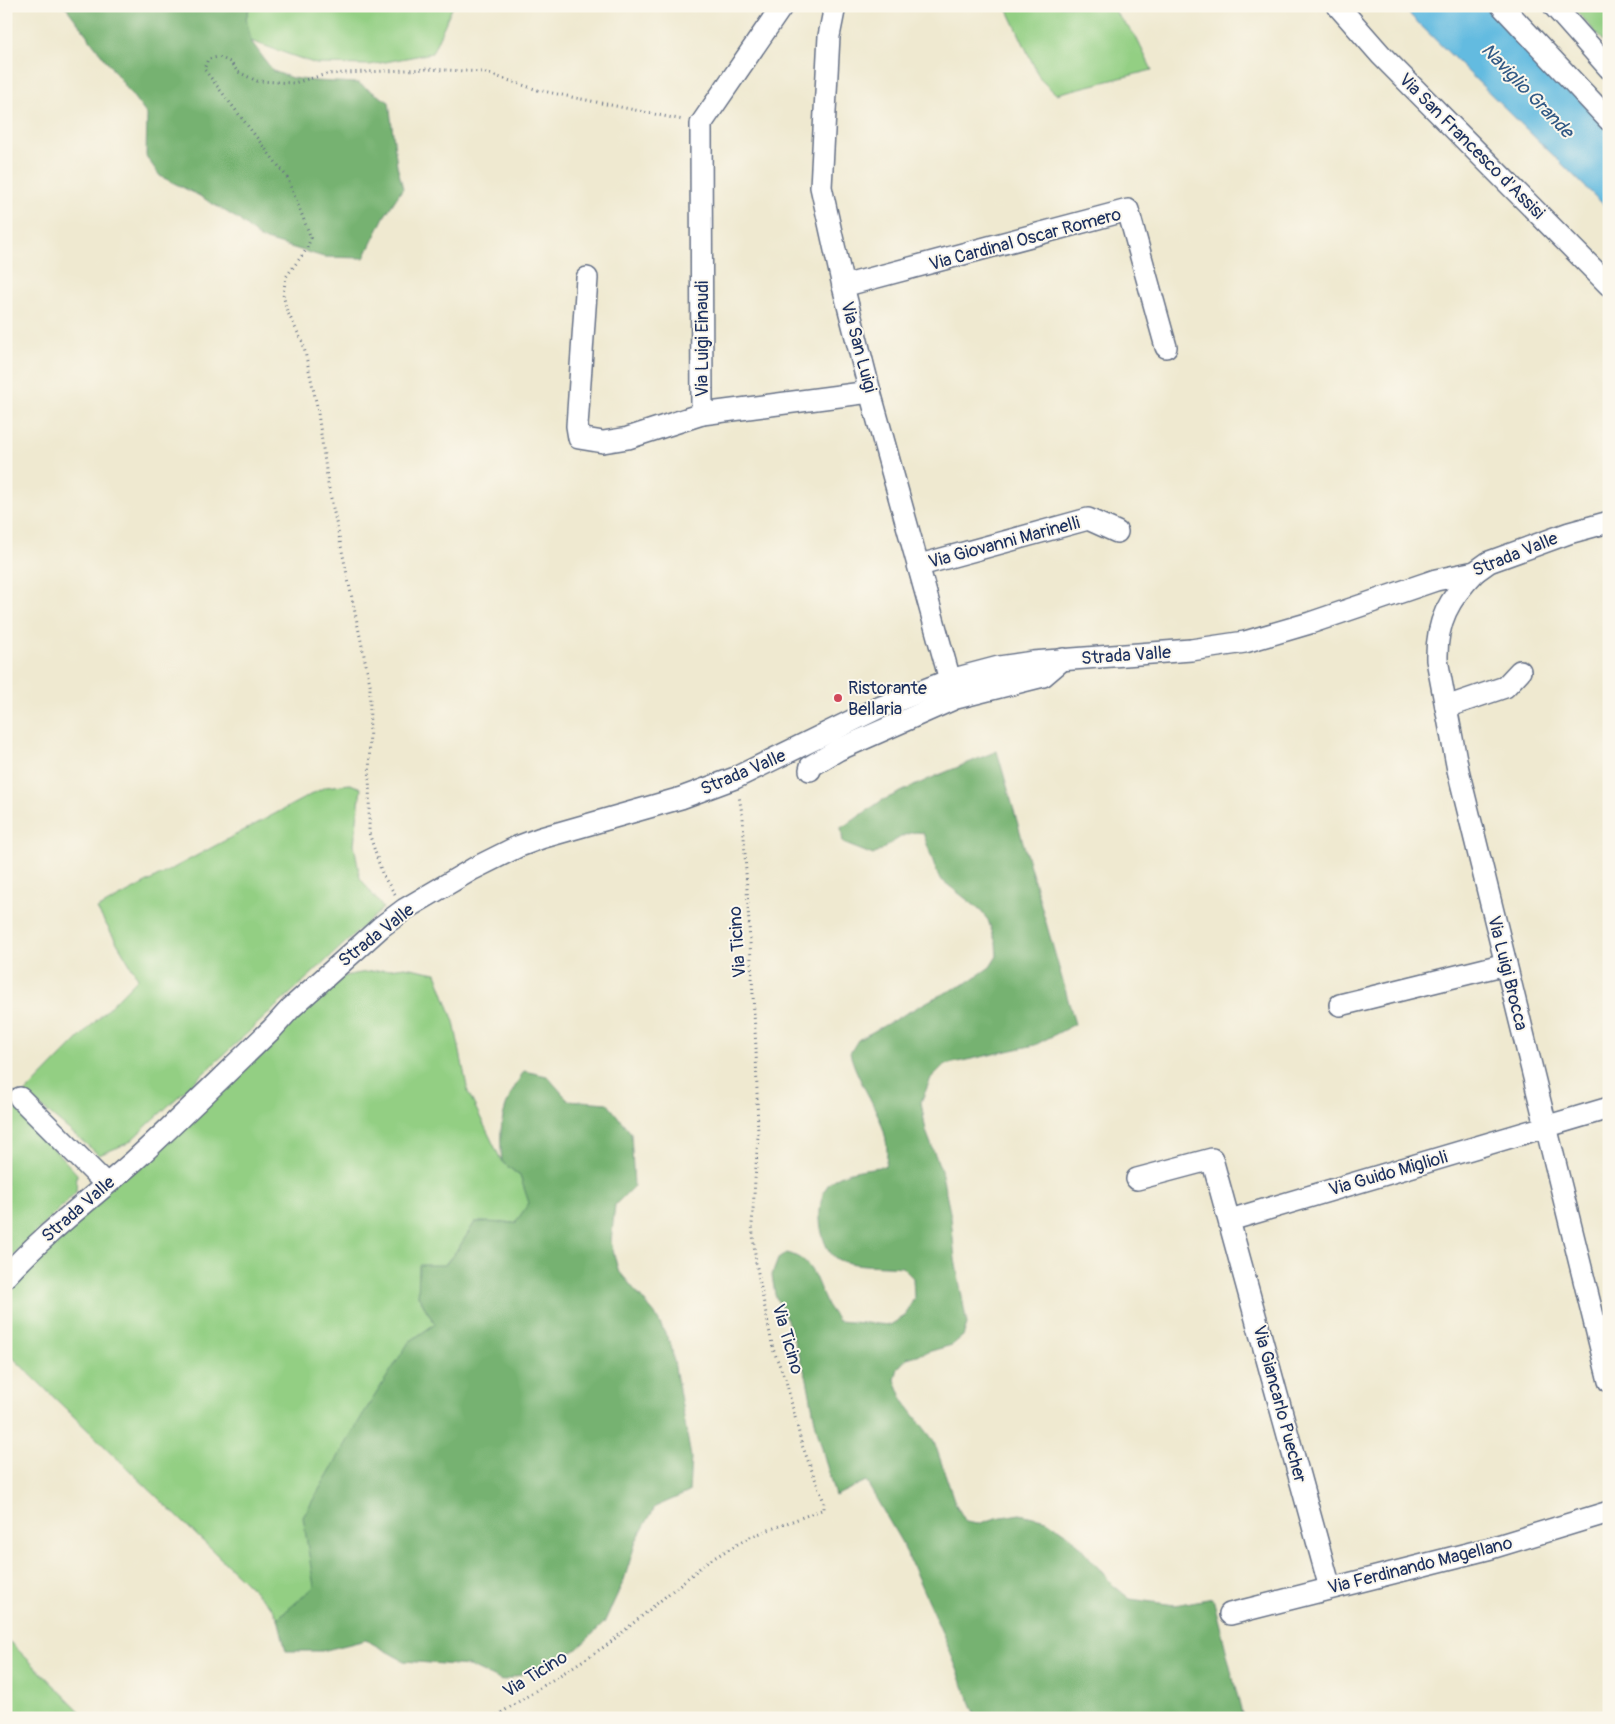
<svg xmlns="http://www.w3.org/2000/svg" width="1615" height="1724" font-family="Pangolin,sans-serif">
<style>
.green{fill:#93cf83;stroke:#577f70}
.forest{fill:#76b271;stroke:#487068}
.water{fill:#63bbe0;stroke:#3f759f}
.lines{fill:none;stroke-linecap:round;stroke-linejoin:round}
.minor-casing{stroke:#657086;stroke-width:24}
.path{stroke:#657086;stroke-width:3;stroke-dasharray:1 4;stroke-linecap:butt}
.minor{stroke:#fff;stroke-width:21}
.poi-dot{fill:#d1495b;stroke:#fbf7ec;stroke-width:2}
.labels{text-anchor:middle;stroke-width:4;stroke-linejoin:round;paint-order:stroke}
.street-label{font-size:18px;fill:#1b2f5e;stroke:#fbf7ec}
.poi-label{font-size:18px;fill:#1b2f5e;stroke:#fbf7ec;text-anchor:start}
.water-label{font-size:19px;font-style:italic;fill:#315985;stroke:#fbf7ec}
</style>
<rect width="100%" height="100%" fill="#fbf7ec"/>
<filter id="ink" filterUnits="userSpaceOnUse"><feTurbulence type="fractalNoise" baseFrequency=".02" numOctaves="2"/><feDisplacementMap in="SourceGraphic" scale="10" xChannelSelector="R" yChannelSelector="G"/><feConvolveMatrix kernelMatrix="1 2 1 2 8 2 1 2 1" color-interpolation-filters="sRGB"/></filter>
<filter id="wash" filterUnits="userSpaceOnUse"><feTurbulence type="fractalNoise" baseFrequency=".0096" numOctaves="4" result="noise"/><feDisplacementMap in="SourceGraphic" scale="20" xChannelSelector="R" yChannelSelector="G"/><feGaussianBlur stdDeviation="1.12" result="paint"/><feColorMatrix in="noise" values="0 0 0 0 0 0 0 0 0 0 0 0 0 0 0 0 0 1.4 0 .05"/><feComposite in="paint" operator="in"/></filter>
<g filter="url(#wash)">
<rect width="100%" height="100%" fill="#efe9d0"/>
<g class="green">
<polygon points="250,6 453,6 432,53 370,65 316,64 251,41 246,18"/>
<polygon points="1006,6 1113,6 1118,16 1135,35 1152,70 1056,94 1040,79"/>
<polygon points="1572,6 1609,6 1609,48"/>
<polygon points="350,784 361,788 354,844 360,878 383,908 128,1143 99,1155 25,1093 138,978 97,909 325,787"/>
<polygon points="405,967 436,973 454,1022 468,1092 502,1162 520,1176 530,1203 515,1223 475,1222 458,1249 418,1296 435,1324 409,1342 315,1587 278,1618 271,1607 6,1351 6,1287 26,1265 330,980 354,974"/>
<polygon points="13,1105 77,1174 76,1192 6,1263 6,1112"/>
<polygon points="6,1638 87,1718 6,1718"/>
</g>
<g class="forest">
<polygon points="65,6 250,6 246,18 251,41 273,71 292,78 315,81 358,83 389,102 397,166 403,188 384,217 364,258 324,257 260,238 238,219 198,195 160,176 146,156 147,115"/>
<path d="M997,751l78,273 -40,21 -91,20 -13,13 -10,24 5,29 15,39 10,47 4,42 12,65 -4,12 -11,9 -45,13 -9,10 -3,12 9,22 30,39 21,62 11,19 12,2 18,-6 24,-4 27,6 25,17 41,48 17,14 45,6 38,-7 30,120h-266l-33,-81 -42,-94 -36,-62 -31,15 -19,-70 -9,-47 -20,-59 -12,-25 -3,-20 6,-16 9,-6c25,6 29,27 38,48 3,7 9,13 13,20l52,4 15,-9 9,-18 -1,-20 -11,-11c-16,-2 -51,0 -65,-8 -20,-13 -24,-65 -4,-79 14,-10 35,-11 52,-14 11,-39 -26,-76 -35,-113l8,-13 76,-42 33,-15 23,-16 7,-11 -1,-13 -8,-23 -9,-11 -40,-31 -16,-45c-18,-5 -34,14 -50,22l-30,-12 -2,-16 7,-3 33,-23 48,-22z"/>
<path d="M524,1071l23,5 21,24 39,3 24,30 3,53 -19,19 -4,37 7,28 37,44 16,31 20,112 -2,35 -34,15 -19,34 -12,39 -20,43 -28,27 -35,17 -39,14 -33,-15 -65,-5 -38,-21 -44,11h-36l-8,-33 36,-31 -11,-70 59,-101 47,-74 26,-18 -17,-28 1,-31h26l13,-16 17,-27 40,1 14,-20 -9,-27 -18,-14c-4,-40 1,-57 22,-91z"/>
</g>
<polygon class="water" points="1401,6 1491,6 1609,131 1609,210"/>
</g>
<g filter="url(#ink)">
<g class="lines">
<defs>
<g id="minor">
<polyline points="782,6 701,124 702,414 870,392"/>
<polyline points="835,6 829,36 821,187 843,286 870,392 950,680"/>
<polyline points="1338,6 1381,55 1609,285"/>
<polyline points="1502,6 1609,120"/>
<polyline points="1554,6 1609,68"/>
<polyline points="587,278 577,426 579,438 603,442 628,438 702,414"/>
<polyline points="843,286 1128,210 1166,347"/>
<polyline points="920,565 1088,519 1117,532"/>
<path d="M1475,572c-26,27 -39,49 -38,88l21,110 151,611"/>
<polyline points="1446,707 1505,687 1520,671"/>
<polyline points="810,770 811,766 838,750 956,698 1043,676 1063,659"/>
<polyline points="1340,1005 1506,964"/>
<polyline points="20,1098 106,1184"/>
<polyline points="1137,1179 1212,1159 1330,1588"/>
<polyline points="1230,1220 1609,1108"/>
<path d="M6,1276c39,-43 85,-77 128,-115 47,-43 92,-88 138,-132l19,-21 90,-81 24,-18 68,-40 44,-22 24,-9 140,-40 54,-20 141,-69 74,-29 49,-13 34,-5 158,-12 54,-8 65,-19 126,-43 39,-8 14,-10 80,-29 40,-11"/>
<polyline points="1230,1614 1491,1548 1609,1512"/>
</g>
</defs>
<use href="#minor" class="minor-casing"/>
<g class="path">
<polyline points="395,894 383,876 369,833 370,684 328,484 317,406 303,343 287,311 283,294 286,277 306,250 311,238 287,177 204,69 208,59 219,57 230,62 238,72 257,81 294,83 327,74 428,69 483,72 538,90 683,120"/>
<polyline points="493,1718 607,1645 707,1562 750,1537 824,1509 824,1502 802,1445 786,1381 773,1349 756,1263 752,1225 758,1136 756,1048 743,819 739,796"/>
</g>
<use href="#minor" class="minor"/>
</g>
</g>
<circle class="poi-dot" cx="838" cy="698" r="5"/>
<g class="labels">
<g class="street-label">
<text transform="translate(1472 146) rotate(45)" y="6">Via San Francesco d'Assisi</text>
<text transform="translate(1025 239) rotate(-15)" y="6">Via Cardinal Oscar Romero</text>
<text transform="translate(702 339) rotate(-90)" y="6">Via Luigi Einaudi</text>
<text transform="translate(859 347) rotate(75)" y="6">Via San Luigi</text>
<text transform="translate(1004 542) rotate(-15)" y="6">Via Giovanni Marinelli</text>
<text transform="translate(1515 554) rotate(-22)" y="6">Strada Valle</text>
<text transform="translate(1126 655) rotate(-4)" y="6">Strada Valle</text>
<text transform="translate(743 772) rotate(-23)" y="6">Strada Valle</text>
<text transform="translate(376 935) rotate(-38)" y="6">Strada Valle</text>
<text transform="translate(737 942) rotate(-94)" y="6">Via Ticino</text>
<text transform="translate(1508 973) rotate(76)" y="6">Via Luigi Brocca</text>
<text transform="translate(1388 1173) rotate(-16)" y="6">Via Guido Miglioli</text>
<text transform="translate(78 1209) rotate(-41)" y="6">Strada Valle</text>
<text transform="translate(788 1339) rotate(74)" y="6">Via Ticino</text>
<text transform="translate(1280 1404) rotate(75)" y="6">Via Giancarlo Puecher</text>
<text transform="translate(1420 1565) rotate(-14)" y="6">Via Ferdinando Magellano</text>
<text transform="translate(535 1674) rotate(-32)" y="6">Via Ticino</text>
</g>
<g class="poi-label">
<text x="848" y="694">Ristorante<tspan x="848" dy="21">Bellaria</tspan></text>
</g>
<g class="water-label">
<text transform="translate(1528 90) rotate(46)" y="7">Naviglio Grande</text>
</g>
</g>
<rect width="1615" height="1724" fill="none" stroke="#fbf7ec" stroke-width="25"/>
</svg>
